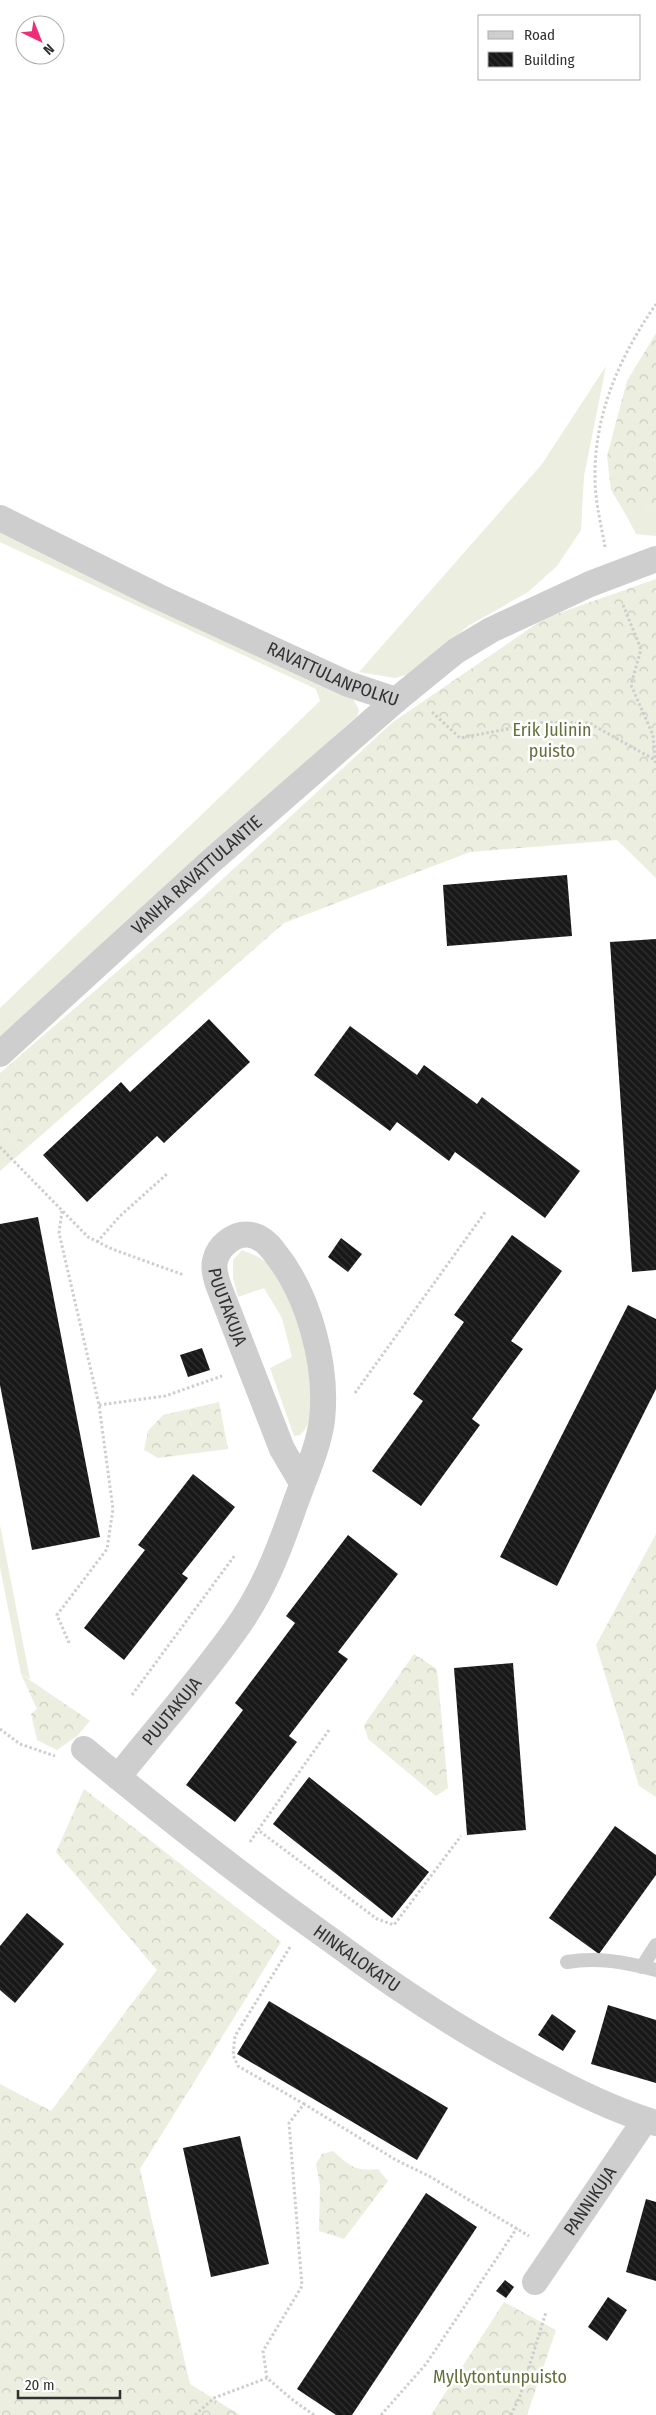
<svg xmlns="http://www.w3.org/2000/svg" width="656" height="2415" font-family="'Fira Sans Condensed',sans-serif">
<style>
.grass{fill:#eceedf}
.forest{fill:url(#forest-crowns)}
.building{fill:url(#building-back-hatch)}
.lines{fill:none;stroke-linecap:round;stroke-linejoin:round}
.path{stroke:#cecece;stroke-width:3;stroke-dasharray:2.5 2.5;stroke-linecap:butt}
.lane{stroke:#cecece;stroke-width:14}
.street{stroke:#cecece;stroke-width:26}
.labels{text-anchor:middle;stroke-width:5;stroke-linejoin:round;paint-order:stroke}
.street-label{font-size:18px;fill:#313131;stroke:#fff}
.park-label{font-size:18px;fill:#64703b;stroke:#fff}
</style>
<defs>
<pattern id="forest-crowns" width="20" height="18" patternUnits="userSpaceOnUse" patternTransform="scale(1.25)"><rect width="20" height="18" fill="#eceedf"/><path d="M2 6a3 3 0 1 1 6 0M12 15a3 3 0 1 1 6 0" fill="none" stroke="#cbcdc0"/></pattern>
<pattern id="building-back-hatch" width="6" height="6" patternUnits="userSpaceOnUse" patternTransform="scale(1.25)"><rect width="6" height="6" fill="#181818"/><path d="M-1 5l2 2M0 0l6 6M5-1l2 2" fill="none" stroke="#313131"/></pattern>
</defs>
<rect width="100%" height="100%" fill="#fff"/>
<g class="grass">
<polygon points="606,366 584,476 581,530 557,566 528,592 468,626 412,673 395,678 359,672 542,464"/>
<polygon points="656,505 656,536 636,534 626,515"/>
<polygon points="0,525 352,697 359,710 357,716 0,1038 0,1008 320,701 316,689 0,542"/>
<polygon points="0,1120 5,1136 30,1145 0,1171"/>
<path d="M242,1250c10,4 21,8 29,17 26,27 51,124 36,159 -2,4 -5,7 -7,9l-6,1 -24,-68 22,-11 -10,-39 -18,-30 -26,9 -5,-19v-18z"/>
<polygon points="0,1525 30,1679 21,1674 0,1567"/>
</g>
<g class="forest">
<polygon points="656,333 656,505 626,515 611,490 607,456 627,381"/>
<polygon points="656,579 656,878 617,840 470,852 284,923 30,1145 5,1136 0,1120 0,1073 202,898 393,722 545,618"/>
<polygon points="219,1402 228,1449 158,1458 144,1450 148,1431 163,1415"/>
<polygon points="656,1534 656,1797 639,1786 596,1645"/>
<polygon points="414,1654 437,1669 448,1788 436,1796 368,1739 364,1725"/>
<polygon points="21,1674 90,1721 77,1736 57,1750 37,1740 31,1714 37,1709"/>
<polygon points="84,1789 281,1942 140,2169 190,2384 240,2415 0,2415 0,2084 51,2111 157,1970 56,1852"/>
<path d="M333,2151c16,14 22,21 45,18l10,12 -44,58 -25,-8 1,-45 -4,-22 6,-10z"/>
<polygon points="504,2302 556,2330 527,2415 431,2415"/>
</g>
<g class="building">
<polygon points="567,875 572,936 447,946 443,885"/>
<polygon points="656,939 656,1270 632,1272 610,942"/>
<polygon points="209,1019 250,1062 164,1143 157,1136 87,1202 43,1155 121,1082 130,1092"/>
<polygon points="350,1026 417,1075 424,1065 477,1104 482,1097 580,1171 545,1218 455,1152 449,1161 397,1122 390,1131 314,1075"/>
<polygon points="38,1217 100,1537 32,1550 0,1385 0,1224"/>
<polygon points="512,1235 562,1271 511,1341 523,1349 472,1419 480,1425 421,1506 372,1471 423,1401 413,1394 464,1322 454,1315"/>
<polygon points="341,1238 362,1254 348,1272 328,1257"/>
<polygon points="628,1305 656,1319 656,1389 557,1586 500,1557"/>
<polygon points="202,1348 210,1370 188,1377 180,1355"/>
<polygon points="193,1474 235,1507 182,1574 188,1578 124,1660 84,1628 145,1550 138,1545"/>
<polygon points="348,1535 398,1574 338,1652 348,1659 289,1736 297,1742 235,1822 186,1785 243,1710 235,1703 295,1623 286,1616"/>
<polygon points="513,1663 526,1830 467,1835 454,1668"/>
<polygon points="309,1777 429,1872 392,1918 273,1824"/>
<polygon points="615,1826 656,1855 656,1875 599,1954 549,1918"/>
<polygon points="27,1913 64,1944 15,2003 0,1990 0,1946"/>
<polygon points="269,2001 448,2108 417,2160 237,2054"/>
<polygon points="608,2005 656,2020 656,2083 591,2064"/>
<polygon points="552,2014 576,2031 563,2051 538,2035"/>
<polygon points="240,2136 269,2264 211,2277 183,2148"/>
<polygon points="426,2193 477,2227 352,2415 336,2415 297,2389"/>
<polygon points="646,2199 656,2202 656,2281 626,2272"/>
<polygon points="505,2280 514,2287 506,2298 496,2291"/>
<polygon points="608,2297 627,2310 607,2341 588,2327"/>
</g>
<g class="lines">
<g class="path">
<path d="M605,547c-4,-23 -10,-46 -10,-69 -1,-64 25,-122 61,-174"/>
<polyline points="623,605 641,649 631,685 653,735 655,760"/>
<polyline points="432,712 460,738 544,722 589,723 655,760 656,765"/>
<polyline points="0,1147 88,1237 112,1249 184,1275"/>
<polyline points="62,1211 59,1233 99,1405 113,1509 107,1549 57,1615 70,1645"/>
<polyline points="97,1242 120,1216 168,1173"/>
<polyline points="355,1393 486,1211"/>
<polyline points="99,1405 165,1396 222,1376"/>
<polyline points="132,1695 235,1555"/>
<polyline points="0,1729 20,1744 55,1756"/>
<polyline points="329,1730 258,1830 377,1919 394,1925 461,1836"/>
<polyline points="250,1842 258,1830"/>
<polyline points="290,1947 235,2036 233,2055 238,2066 304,2104"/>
<polyline points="195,2415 214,2398 267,2378"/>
<polyline points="314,2415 294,2401 267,2378 263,2351 302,2286 289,2123 304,2104 396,2160 429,2176 529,2236"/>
<polyline points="381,2415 426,2364 517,2228"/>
<polyline points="511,2415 520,2396 546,2312"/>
</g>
<g class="lane">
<path d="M567,1962c31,-5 58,0 89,8"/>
<polyline points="642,1967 656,1945"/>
</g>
<g class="street">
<path id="s1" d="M0,518l157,78 191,88 48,16"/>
<path id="s2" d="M0,1054l210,-192 186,-162 60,-49 35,-21 99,-46 66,-25"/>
<path id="s3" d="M84,1749c82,68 165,133 251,194 72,53 144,100 224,139 31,16 64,31 97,41"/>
<path id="s4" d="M118,1777c39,-49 82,-97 118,-148 27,-37 43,-79 58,-122 10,-29 24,-57 28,-87 6,-54 -13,-125 -47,-167 -5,-7 -14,-16 -24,-18 -16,-3 -33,11 -36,26 -2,9 1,18 4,26l63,162 20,34"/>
<path id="s5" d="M535,2282l110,-162"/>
</g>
</g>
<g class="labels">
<g class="street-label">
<text dy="6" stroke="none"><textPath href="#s1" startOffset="368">RAVATTULANPOLKU</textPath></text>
<text dy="6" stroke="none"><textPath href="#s2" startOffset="266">VANHA RAVATTULANTIE</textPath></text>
<text dy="6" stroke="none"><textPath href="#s4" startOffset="721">PUUTAKUJA</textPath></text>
<text dy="6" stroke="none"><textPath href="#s4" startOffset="85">PUUTAKUJA</textPath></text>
<text dy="6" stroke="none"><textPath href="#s3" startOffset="344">HINKALOKATU</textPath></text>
<text dy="6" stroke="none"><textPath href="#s5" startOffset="98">PANNIKUJA</textPath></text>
</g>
<g class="park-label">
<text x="552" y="736">Erik Julinin<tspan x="552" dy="21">puisto</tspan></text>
<text x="500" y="2383">Myllytontunpuisto</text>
</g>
</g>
<rect x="478" y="15" width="162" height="65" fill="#ffffff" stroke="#adadad"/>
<rect x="488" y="31" width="25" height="8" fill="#cecece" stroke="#adadad"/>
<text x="524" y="40" font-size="15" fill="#313131">Road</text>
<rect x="488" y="52" width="25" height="15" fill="url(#building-back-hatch)" stroke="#adadad"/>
<text x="524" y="65" font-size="15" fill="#313131">Building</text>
<g transform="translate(40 40) rotate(137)"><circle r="24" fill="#ffffff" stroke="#adadad"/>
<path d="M0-4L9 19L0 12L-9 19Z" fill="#ee2d77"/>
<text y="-8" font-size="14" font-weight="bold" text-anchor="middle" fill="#313131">N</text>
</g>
<path d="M18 2390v8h102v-8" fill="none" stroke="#313131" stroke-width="2.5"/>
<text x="25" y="2390" font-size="15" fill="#313131" stroke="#ffffff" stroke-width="4" paint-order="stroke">20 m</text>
</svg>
